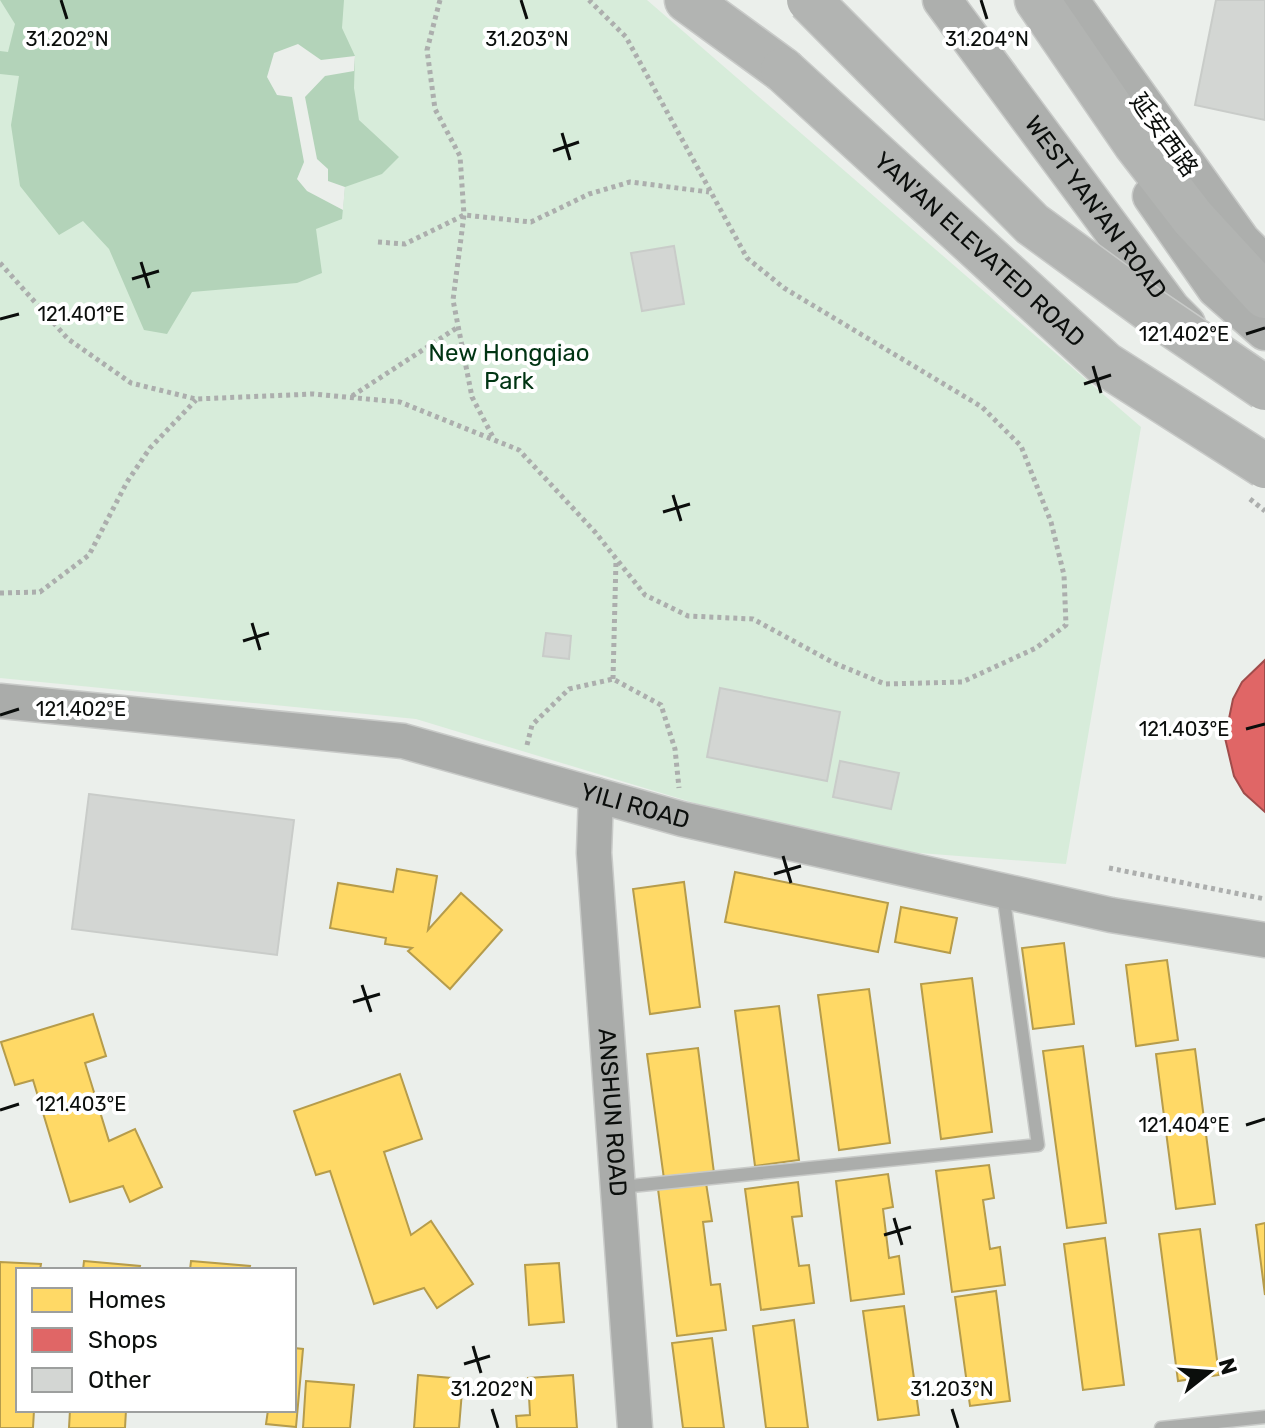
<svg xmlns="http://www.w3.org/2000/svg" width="1265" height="1428" font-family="Rubik,'Noto Sans SC',sans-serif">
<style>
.green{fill:#d7ecda}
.water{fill:#b3d3b9}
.pier{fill:#ebefeb}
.homes{fill:#ffd966;stroke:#b69c4b;stroke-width:2}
.shops{fill:#e06666;stroke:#a04c4b;stroke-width:2}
.building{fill:#d3d6d3;stroke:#c9ccc9;stroke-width:2}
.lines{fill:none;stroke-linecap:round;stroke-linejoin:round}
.lane-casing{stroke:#c8cac8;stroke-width:15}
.secondary-casing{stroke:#c8cac8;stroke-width:37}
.primary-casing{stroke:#c8cac8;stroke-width:41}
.highway-casing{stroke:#c8cac8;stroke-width:47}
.path{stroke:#acaead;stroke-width:5;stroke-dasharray:4 4;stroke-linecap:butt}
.lane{stroke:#abadab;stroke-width:12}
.secondary{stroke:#aaacaa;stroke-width:34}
.primary{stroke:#adafad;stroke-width:38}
.highway{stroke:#b2b4b2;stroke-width:44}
.highway-bridge-casing{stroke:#c8cac8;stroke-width:47;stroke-linecap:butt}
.highway-bridge{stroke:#b2b4b2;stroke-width:44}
.ticks{fill:none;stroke:#0b0e0c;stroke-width:3}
.labels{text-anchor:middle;stroke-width:8;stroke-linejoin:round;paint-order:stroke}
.street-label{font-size:24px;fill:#0b0e0c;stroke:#fff}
.park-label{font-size:24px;fill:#003413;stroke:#fff}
.ticks-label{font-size:20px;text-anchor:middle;fill:#0b0e0c;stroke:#fff;stroke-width:8;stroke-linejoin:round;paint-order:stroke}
</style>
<rect width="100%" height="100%" fill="#ebefeb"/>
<polygon class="green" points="0,0 647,0 1141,427 1066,864 840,847 416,719 0,678"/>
<polygon class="water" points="0,0 344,0 342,28 355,56 354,88 359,120 399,157 382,174 345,187 342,219 316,229 322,273 297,283 192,292 167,334 144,330 109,249 83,221 59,235 20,186 11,125 19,76 0,74 0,51 8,52 15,24"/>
<polygon class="pier" points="298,44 321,60 355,56 354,71 325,76 305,97 317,159 328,169 328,181 345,187 343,210 307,191 297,179 304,162 292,97 277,95 267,77 274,53"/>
<g class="homes">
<polygon points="397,869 437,876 428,930 461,893 502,930 450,989 408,951 412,948 385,944 386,938 330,928 338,883 393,892"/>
<polygon points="735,872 888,903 878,952 725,922"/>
<polygon points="684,882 700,1007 650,1014 633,889"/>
<polygon points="901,907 957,918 950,953 895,942"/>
<polygon points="1064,943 1074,1024 1033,1029 1022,948"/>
<polygon points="1167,960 1178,1040 1136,1046 1126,965"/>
<polygon points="972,978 992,1132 941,1139 921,984"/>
<polygon points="869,989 890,1143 839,1150 818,995"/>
<polygon points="779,1006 799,1160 755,1166 735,1011"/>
<polygon points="93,1014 106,1056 85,1063 109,1141 135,1129 162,1187 130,1202 123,1186 70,1202 33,1080 15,1085 1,1042"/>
<polygon points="1083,1046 1106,1223 1067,1228 1043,1051"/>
<polygon points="698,1048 714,1173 664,1179 647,1054"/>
<polygon points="1195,1049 1215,1204 1176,1209 1156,1054"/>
<polygon points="400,1074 422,1139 384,1152 411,1235 431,1221 473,1284 437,1308 424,1288 374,1304 330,1171 316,1175 294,1111"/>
<polygon points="989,1165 994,1198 983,1200 990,1249 1000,1247 1005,1285 952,1292 936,1171"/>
<polygon points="888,1174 893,1207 883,1209 889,1258 899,1256 904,1294 851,1301 836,1181"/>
<polygon points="798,1182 802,1216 792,1217 799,1266 809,1265 814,1303 761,1310 745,1189"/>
<polygon points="706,1183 712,1221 703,1222 711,1285 720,1284 726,1330 677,1336 658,1189"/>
<polygon points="1265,1223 1265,1295 1256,1225"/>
<polygon points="1200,1229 1219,1375 1178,1381 1159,1234"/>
<polygon points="1105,1238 1124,1385 1083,1390 1064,1244"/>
<polygon points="84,1261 140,1266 139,1270 83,1270"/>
<polygon points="191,1261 250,1266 249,1270 190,1270"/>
<polygon points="0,1262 41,1264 40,1270 18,1270 18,1410 34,1410 33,1428 0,1428"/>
<polygon points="559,1263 564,1322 529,1325 525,1265"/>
<polygon points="996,1291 1010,1401 970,1406 955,1297"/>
<polygon points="904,1306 919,1415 878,1420 863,1311"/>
<polygon points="794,1320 808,1428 766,1428 753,1326"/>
<polygon points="712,1338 724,1428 683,1428 672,1343"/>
<polygon points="294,1348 303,1349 296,1427 266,1424 268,1410 294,1410"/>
<polygon points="418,1375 463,1379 459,1428 414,1428"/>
<polygon points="573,1375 577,1428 517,1428 516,1416 530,1415 528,1378"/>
<polygon points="306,1381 354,1385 350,1428 303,1428"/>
<polygon points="70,1410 126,1410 125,1428 69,1428"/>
</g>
<polygon class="shops" points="1265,660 1265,812 1244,793 1234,776 1225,738 1233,699 1242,682"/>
<g class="building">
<polygon points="1216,0 1265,0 1265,120 1195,105"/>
<polygon points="674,246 684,304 642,311 631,253"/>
<polygon points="546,633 571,636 569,659 543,656"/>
<polygon points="720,688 840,712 827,781 707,757"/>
<polygon points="840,761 899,773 891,809 833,797"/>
<polygon points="89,794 294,820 277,955 72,929"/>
</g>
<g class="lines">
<defs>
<g id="lane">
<polyline points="621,1187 1038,1145 1003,893"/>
<polyline points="1161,1428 1265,1417"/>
</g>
<g id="secondary">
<path id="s1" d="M0,701l403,40 279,78 429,96 154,25"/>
<path id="s2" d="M596,795l-2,58 41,575"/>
</g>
<g id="primary">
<path id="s3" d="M942,0l229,309 15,15"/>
<polyline points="1069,0 1241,241 1263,263"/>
<polyline points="1152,196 1216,288 1265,331"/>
</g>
<g id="highway">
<polyline points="687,0 783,70"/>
<polyline points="1037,0 1135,143 1193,218 1265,296"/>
</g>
</defs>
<use href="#lane" class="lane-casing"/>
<use href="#secondary" class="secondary-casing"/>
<use href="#primary" class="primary-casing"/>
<use href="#highway" class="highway-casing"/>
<g class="path">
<polyline points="440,0 427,50 435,109 460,156 464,215 453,300 472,397 494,439"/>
<polyline points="378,242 405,244 464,215 531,222 589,194 630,182 709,192"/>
<polyline points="0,263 68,339 131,383 196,399 313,394 400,402 519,450 595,532 645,595 688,616 753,619 834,663 885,684 962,682 1036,648 1066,625 1064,575 1051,522 1021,446 982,407 784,288 747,258 626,37 589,0"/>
<polyline points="352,396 458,327"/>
<polyline points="1250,499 1265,511"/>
<polyline points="0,593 40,592 89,555 127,482 150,448 196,400"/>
<polyline points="613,679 616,560"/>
<polyline points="527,745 532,725 569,689 613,679 661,705 675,749 679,788"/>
<polyline points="1109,868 1265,899"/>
</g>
<use href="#lane" class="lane"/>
<use href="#secondary" class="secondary"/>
<use href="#primary" class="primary"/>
<use href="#highway" class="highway"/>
<defs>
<g id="highway-bridge">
<polyline points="809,0 1032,224 1150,310 1265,388"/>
<path id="s4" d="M783,70l322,294 160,102"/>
</g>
</defs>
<use href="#highway-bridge" class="highway-bridge-casing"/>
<use href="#highway-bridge" class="highway-bridge"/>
</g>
<path class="ticks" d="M61,0l6,19M521,0l6,19M981,0l6,19M562,133l8,27M553,151l26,-9M141,262l8,26M132,279l27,-8M0,319l19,-5M1246,334l19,-6M1093,366l8,27M1084,384l27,-9M673,495l8,26M663,512l27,-8M252,623l8,27M243,641l26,-8M0,715l19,-6M1246,729l19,-5M783,856l8,27M774,874l27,-8M362,985l9,27M353,1002l27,-8M0,1110l19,-6M1246,1125l19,-6M894,1218l8,27M884,1235l27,-8M473,1346l8,27M464,1364l26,-8M492,1409l6,19M952,1409l6,19"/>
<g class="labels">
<g class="street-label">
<text transform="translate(1164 135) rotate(54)" y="8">延安西路</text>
<text dy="8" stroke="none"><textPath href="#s3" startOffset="258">WEST YAN'AN ROAD</textPath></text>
<text dy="8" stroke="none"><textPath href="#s4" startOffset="266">YAN'AN ELEVATED ROAD</textPath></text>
<text dy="8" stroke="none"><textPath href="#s1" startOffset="646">YILI ROAD</textPath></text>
<text dy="8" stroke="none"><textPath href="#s2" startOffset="318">ANSHUN ROAD</textPath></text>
</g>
<g class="park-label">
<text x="509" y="361">New Hongqiao<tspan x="509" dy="28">Park</tspan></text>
</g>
</g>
<g class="ticks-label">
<text x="67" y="46">31.202°N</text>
<text x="527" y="46">31.203°N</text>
<text x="987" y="46">31.204°N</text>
<text x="81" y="321">121.401°E</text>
<text x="1184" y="341">121.402°E</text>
<text x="81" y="716">121.402°E</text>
<text x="1184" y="736">121.403°E</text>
<text x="81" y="1111">121.403°E</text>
<text x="1184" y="1132">121.404°E</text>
<text x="492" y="1396">31.202°N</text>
<text x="952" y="1396">31.203°N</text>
</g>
<rect x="16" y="1268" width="280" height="144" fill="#ffffff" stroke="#9d9f9e" stroke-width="2"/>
<rect x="32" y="1288" width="40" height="24" fill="#ffd966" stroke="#9d9f9e" stroke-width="2"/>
<text x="88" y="1308" font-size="24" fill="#0b0e0c">Homes</text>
<rect x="32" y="1328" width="40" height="24" fill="#e06666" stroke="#9d9f9e" stroke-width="2"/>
<text x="88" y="1348" font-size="24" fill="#0b0e0c">Shops</text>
<rect x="32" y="1368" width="40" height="24" fill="#d3d6d3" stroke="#9d9f9e" stroke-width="2"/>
<text x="88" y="1388" font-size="24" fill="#0b0e0c">Other</text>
<g transform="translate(1209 1372) rotate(73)" stroke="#ffffff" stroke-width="6" paint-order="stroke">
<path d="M0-6L14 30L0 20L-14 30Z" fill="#0b0e0c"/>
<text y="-12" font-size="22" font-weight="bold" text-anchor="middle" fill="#0b0e0c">N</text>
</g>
</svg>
